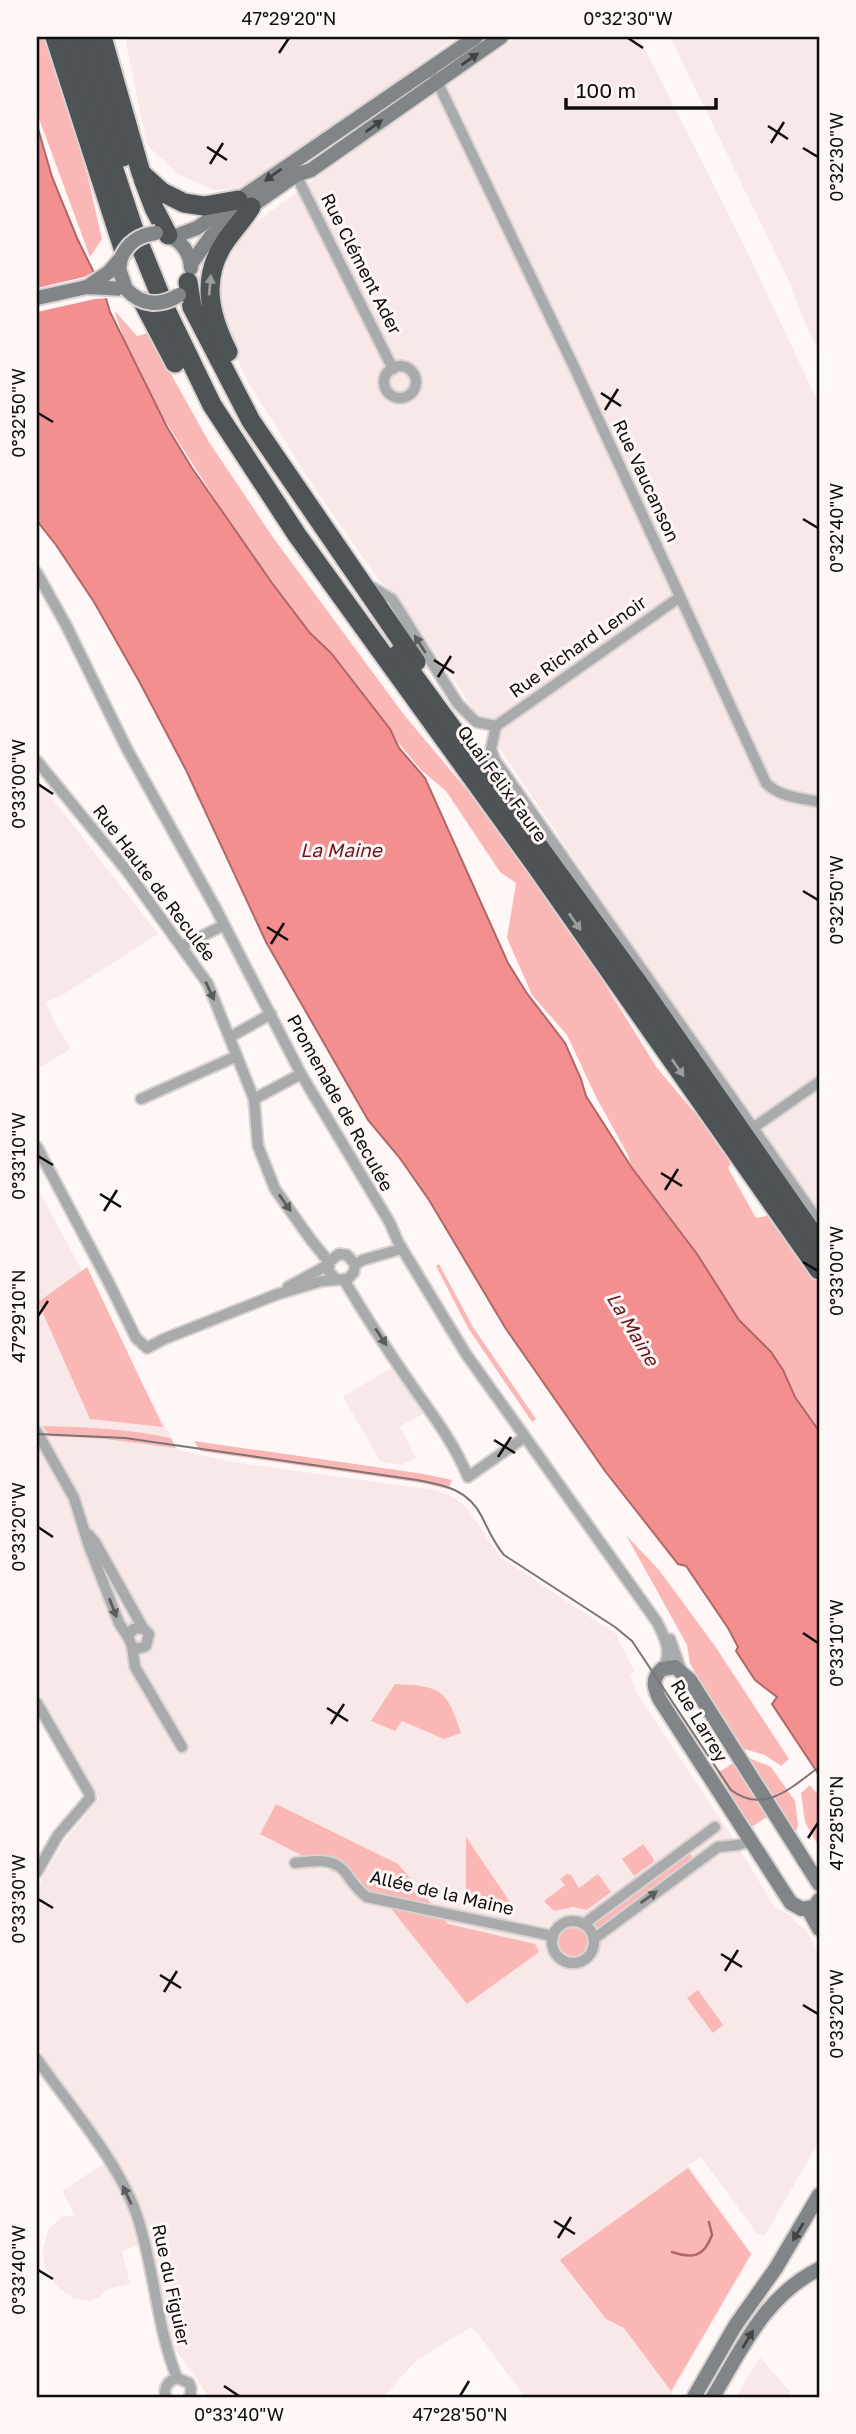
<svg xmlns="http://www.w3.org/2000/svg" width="856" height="2434" font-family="'Golos Text',sans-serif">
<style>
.built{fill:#f9e8e8}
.green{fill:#fbb7b5}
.water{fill:#f48f8f;stroke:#af6868;stroke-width:2}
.pier{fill:#fef7f6}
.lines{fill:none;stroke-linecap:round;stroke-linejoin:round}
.stream{stroke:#af6868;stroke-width:2.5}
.street-casing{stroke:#d8d2d1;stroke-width:14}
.secondary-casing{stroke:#d8d2d1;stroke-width:18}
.highway-casing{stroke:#d8d2d1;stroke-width:23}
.street{stroke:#a8aaac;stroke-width:10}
.secondary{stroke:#818587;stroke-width:14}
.highway{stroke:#4e5356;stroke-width:19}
.tram{stroke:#797574;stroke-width:2}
.secondary-bridge-casing{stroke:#d8d2d1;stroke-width:18;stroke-linecap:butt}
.secondary-bridge{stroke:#818587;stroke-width:14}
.oneway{fill:#424344}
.oneway2{fill:#9d9d9e}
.oneway3{fill:#5c5c5c}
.ticks{fill:none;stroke:#0f0d0d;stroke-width:2.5}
.labels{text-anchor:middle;stroke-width:6;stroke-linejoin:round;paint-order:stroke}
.street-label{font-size:18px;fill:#0f0d0d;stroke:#fef7f6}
.water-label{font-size:19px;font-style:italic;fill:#6f151f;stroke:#fef7f6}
.neatline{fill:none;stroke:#0f0d0d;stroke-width:2.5}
.ticks-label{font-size:18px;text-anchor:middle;fill:#0f0d0d}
</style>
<rect width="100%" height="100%" fill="#fef7f6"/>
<g class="built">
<polygon points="125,37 457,37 321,136 239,189 213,190 178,174 147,145"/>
<polygon points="517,37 639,37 744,245 819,404 819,1213 757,1130 397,596 379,580 315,489 248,382 230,344 221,314 221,288 227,263 245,230 354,150"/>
<polygon points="670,37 819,37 819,351 806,326 790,283"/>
<polygon points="37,779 158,934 64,994 46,1002 55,1023 71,1049 37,1069"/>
<polygon points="37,1187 178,1450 233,1462 435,1490 451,1496 466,1507 500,1557 616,1634 634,1671 630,1676 639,1697 733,1838 772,1903 776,1908 790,1915 797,1924 806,1930 819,1953 819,2141 765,2235 758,2235 701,2157 688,2165 752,2254 669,2397 525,2397 479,2335 471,2327 416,2361 383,2397 209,2397 174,2347 150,2241 122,2251 130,2284 108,2289 99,2297 89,2301 73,2298 63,2291 56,2285 45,2267 43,2250 48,2230 61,2217 75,2215 62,2191 112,2158 37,2046 37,1899 41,1881 63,1843 99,1798 37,1689"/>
<polygon points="392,1367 423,1414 400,1426 416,1458 401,1465 381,1462 343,1397"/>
<polygon points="760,2357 790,2392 792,2397 736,2397"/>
</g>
<g class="green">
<polygon points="37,37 47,37 88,178 102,239 90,257 37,113"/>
<polygon points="114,310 137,336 148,333 209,442 272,536 405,716 467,790 580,944 657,1068 734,1159 728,1168 756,1218 771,1215 819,1283 819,1431 795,1397 783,1370 771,1352 739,1320 697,1254 632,1168 628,1155 596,1097 567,1035 532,995 507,938 516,883 500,872 446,791 421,770 278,598 164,419 133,366"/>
<polygon points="439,1264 473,1327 536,1419 532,1422 468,1328 436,1266"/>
<polygon points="87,1267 163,1427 90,1419 38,1302"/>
<path d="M43,1426c43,1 86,3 128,12l5,10 -70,-9 -57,-3z"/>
<polygon points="194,1441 424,1474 452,1480 448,1489 422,1483 200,1451"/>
<polygon points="626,1535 659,1570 715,1646 789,1759 781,1766 765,1755 744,1749 690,1664 687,1645"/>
<path d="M395,1684c47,2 52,6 66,49l-17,6 -42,-18 -7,10 -24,-10z"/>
<polygon points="744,1756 771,1767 795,1801 798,1824 795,1837 777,1810 749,1829 713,1776"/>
<polygon points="810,1785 819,1796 819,1847 805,1822 801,1793"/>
<polygon points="276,1804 398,1864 448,1924 535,1944 539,1952 467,2004 381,1896 260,1834"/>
<polygon points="466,1837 516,1911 466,1898"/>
<polygon points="643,1844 653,1858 654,1862 634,1876 622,1859"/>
<polygon points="688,1853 692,1856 691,1861 601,1927 596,1927 593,1923"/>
<polygon points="567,1874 571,1875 579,1888 598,1874 611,1892 587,1910 573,1907 554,1911 544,1901 565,1885 560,1879"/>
<circle cx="573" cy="1942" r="14"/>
<polygon points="698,1990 723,2025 713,2033 687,1998"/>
<polygon points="688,2168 751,2254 671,2391 624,2328 606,2319 560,2260"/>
</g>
<polygon class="water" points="37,125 52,177 77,238 105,295 110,312 167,427 192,468 272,583 310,633 331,653 390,729 399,748 425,778 508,963 526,992 565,1043 581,1079 586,1096 632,1168 697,1254 739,1320 771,1352 783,1370 795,1397 819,1431 819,1775 772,1704 777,1697 755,1680 736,1651 738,1647 728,1628 686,1566 678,1564 605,1471 506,1329 429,1200 399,1157 368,1120 266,942 186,770 139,681 94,602 56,545 37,521"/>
<polygon class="pier" points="97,270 109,298 95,299 37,312 37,288 84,277"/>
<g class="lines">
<path class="stream" d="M672,2252c21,7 32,5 40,-17l-3,-13"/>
<defs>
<g id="street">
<path d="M435,77l142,296 189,410c13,14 36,15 53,19"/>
<polyline points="296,175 393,369"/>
<circle cx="400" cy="382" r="16"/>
<path d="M37,573l29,52 61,124 88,158 86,167 89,149 8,19 68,112 191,268c8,16 16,31 5,47"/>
<polyline points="370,586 392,599 458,704 476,722 496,726"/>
<polyline points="496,726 491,749 495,760 819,1222"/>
<polyline points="496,726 680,597"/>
<polyline points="37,761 127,871 208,984 254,1099 258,1146 275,1189 311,1240 329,1262"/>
<polyline points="182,946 224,925"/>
<polyline points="230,1037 271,1014"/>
<polyline points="141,1099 237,1056"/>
<polyline points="254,1099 301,1074"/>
<polyline points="753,1128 819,1082"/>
<polyline points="37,1147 108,1281 136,1338 147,1348 164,1339 278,1294 322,1281 348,1279 354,1272 355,1264 347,1255 339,1254 329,1262 329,1272 337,1280"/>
<polyline points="355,1264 363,1260 401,1249"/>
<path d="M344,1280c22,37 46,74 71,110 20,28 40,55 53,87l57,-40"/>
<polyline points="288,1287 328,1265"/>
<polyline points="37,1432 74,1498 89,1546 119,1623 128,1637"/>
<polyline points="88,1534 95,1542 143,1628 149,1634 146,1646 137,1649 132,1646 128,1637 133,1629 143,1628"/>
<polyline points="670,1639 681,1670"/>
<polyline points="132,1646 135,1667 182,1747"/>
<polyline points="37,1703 89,1793 90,1798 58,1835 37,1872"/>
<path d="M295,1863c16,-2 37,-6 49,8 8,10 12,18 23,26l186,39"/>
<circle cx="573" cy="1942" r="21"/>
<polyline points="585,1923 715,1827"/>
<polyline points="595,1938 718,1847 738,1845 750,1841"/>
<path d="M37,2059c34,49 85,106 102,163 16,52 18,106 38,156"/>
<path d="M166,2397c-3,-9 2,-16 11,-19l12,5 2,5 -1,9"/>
</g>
<g id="secondary">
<path d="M165,234c16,6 25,18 26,34"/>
<polyline points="173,237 197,228 476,37"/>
<polyline points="191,264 211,236 222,227 296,175 311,170 501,37"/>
<polyline points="87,287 109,272 121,258"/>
<polyline points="37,298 87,287 126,289 119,269 121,258"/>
<path d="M819,1884l-129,-204 -15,-13 -13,2c-11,10 -8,19 -2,31l127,197 4,6 11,6 12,-2 5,-7"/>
<polyline points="808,1909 819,1929"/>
<polyline points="694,2397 735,2326 776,2268 819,2195"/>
<path d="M713,2397c29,-49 53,-102 106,-128"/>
</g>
<g id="highway">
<polyline points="55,37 124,251"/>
<polyline points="70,37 135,233 167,312 212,405 297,535 536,866 819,1270"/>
<polyline points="88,37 96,72 123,157"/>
<polyline points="102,37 141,173 162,192 184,203 204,206 238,200"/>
<polyline points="143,179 154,208 168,235"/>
<polyline points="188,282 192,307 251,421 416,662"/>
<polyline points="143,302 175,363"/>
<path d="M228,352c-18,-36 -28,-73 -3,-110 8,-12 18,-22 26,-35"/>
<polyline points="398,654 636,980 819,1243"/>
</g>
</defs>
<use href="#street" class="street-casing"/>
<use href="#secondary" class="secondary-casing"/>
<use href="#highway" class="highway-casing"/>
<use href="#street" class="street"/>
<use href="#secondary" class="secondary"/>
<use href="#highway" class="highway"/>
<path class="tram" d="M37,1434l88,4 292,42c28,5 52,10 65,37 7,14 12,26 22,38l111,72 17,14 99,149c33,25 61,-3 88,-23"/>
<defs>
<g id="secondary-bridge">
<path d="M121,258c7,-16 18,-23 35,-25"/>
<path d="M126,289c16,17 34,18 53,6"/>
</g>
</defs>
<use href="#secondary-bridge" class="secondary-bridge-casing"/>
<use href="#secondary-bridge" class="secondary-bridge"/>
</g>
<defs><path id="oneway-solid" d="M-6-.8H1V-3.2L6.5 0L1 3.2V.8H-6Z" transform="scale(1.75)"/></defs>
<g class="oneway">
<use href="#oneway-solid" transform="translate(470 59) rotate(-35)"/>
<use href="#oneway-solid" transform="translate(374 126) rotate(-36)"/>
<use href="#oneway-solid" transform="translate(273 175) rotate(144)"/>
<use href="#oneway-solid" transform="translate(798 2232) rotate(121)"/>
<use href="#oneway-solid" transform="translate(748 2339) rotate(-59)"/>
</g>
<g class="oneway2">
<use href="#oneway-solid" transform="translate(210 285) rotate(-85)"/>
<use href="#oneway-solid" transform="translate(575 922) rotate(55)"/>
<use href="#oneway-solid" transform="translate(678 1068) rotate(55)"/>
</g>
<g class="oneway3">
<use href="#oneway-solid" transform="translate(420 644) rotate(-122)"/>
<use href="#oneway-solid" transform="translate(210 991) rotate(65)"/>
<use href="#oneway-solid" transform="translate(285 1203) rotate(55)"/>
<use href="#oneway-solid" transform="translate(381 1337) rotate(57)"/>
<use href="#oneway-solid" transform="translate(113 1608) rotate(69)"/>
<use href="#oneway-solid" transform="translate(649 1897) rotate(-36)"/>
<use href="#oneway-solid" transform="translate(127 2195) rotate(-115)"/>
</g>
<path class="ticks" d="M628,38l15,10M279,53l10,-15M768,126l20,13M771,143l13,-21M207,147l20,13M803,148l15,9M210,164l13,-21M601,393l20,13M605,410l13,-21M38,413l15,9M803,519l15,9M434,660l20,13M438,677l13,-21M38,784l15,10M803,891l15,9M267,927l21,13M271,944l13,-21M38,1156l15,9M661,1173l21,13M665,1190l13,-21M100,1194l21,13M104,1211l13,-21M803,1262l15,9M38,1316l10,-15M494,1440l21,13M498,1457l13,-20M38,1527l15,10M803,1633l15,10M327,1708l21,13M331,1724l13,-20M808,1838l10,-15M38,1899l15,9M721,1954l21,13M725,1971l13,-21M160,1975l21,13M164,1992l13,-21M803,2005l15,9M554,2221l21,13M558,2238l13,-21M38,2270l15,9M224,2386l15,10M460,2396l9,-15"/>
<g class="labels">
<g class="street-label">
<text transform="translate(361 264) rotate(63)" y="6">Rue Clément Ader</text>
<text transform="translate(646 481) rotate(65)" y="6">Rue Vaucanson</text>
<text transform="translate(578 647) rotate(-35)" y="6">Rue Richard Lenoir</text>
<text transform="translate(502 784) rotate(54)" y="6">Quai Félix Faure</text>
<text transform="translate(154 883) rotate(53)" y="6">Rue Haute de Reculée</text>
<text transform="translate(340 1103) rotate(61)" y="6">Promenade de Reculée</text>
<text transform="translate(699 1721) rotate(59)" y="6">Rue Larrey</text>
<text transform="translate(442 1893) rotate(13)" y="6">Allée de la Maine</text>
<text transform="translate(171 2285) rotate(78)" y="6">Rue du Figuier</text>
</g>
<g class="water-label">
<text x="341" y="857">La Maine</text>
<text transform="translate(633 1329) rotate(59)" y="7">La Maine</text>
</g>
</g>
<rect width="856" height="2434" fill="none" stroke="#fef7f6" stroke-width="77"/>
<path d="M566 98v10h150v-10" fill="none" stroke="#0f0d0d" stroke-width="3.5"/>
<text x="576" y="98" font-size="21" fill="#0f0d0d" stroke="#fef7f6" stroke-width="5" paint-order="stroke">100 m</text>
<rect x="38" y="38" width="780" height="2358" class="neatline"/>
<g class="ticks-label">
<text x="289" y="25">47°29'20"N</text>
<text x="628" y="25">0°32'30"W</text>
<text transform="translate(837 157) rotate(-90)" y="6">0°32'30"W</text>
<text transform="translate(19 413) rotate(-90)" y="6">0°32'50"W</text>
<text transform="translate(837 528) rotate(-90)" y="6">0°32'40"W</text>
<text transform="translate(19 784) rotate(-90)" y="6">0°33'00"W</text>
<text transform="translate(837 900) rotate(-90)" y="6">0°32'50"W</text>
<text transform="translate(19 1156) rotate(-90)" y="6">0°33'10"W</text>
<text transform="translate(837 1271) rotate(-90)" y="6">0°33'00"W</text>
<text transform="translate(19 1316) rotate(-90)" y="6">47°29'10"N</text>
<text transform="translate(19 1527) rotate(-90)" y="6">0°33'20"W</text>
<text transform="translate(837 1643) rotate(-90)" y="6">0°33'10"W</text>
<text transform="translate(837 1823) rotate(-90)" y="6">47°28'50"N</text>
<text transform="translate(19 1899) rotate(-90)" y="6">0°33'30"W</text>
<text transform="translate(837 2014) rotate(-90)" y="6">0°33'20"W</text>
<text transform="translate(19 2270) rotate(-90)" y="6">0°33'40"W</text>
<text x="239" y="2421">0°33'40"W</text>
<text x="460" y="2421">47°28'50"N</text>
</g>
</svg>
